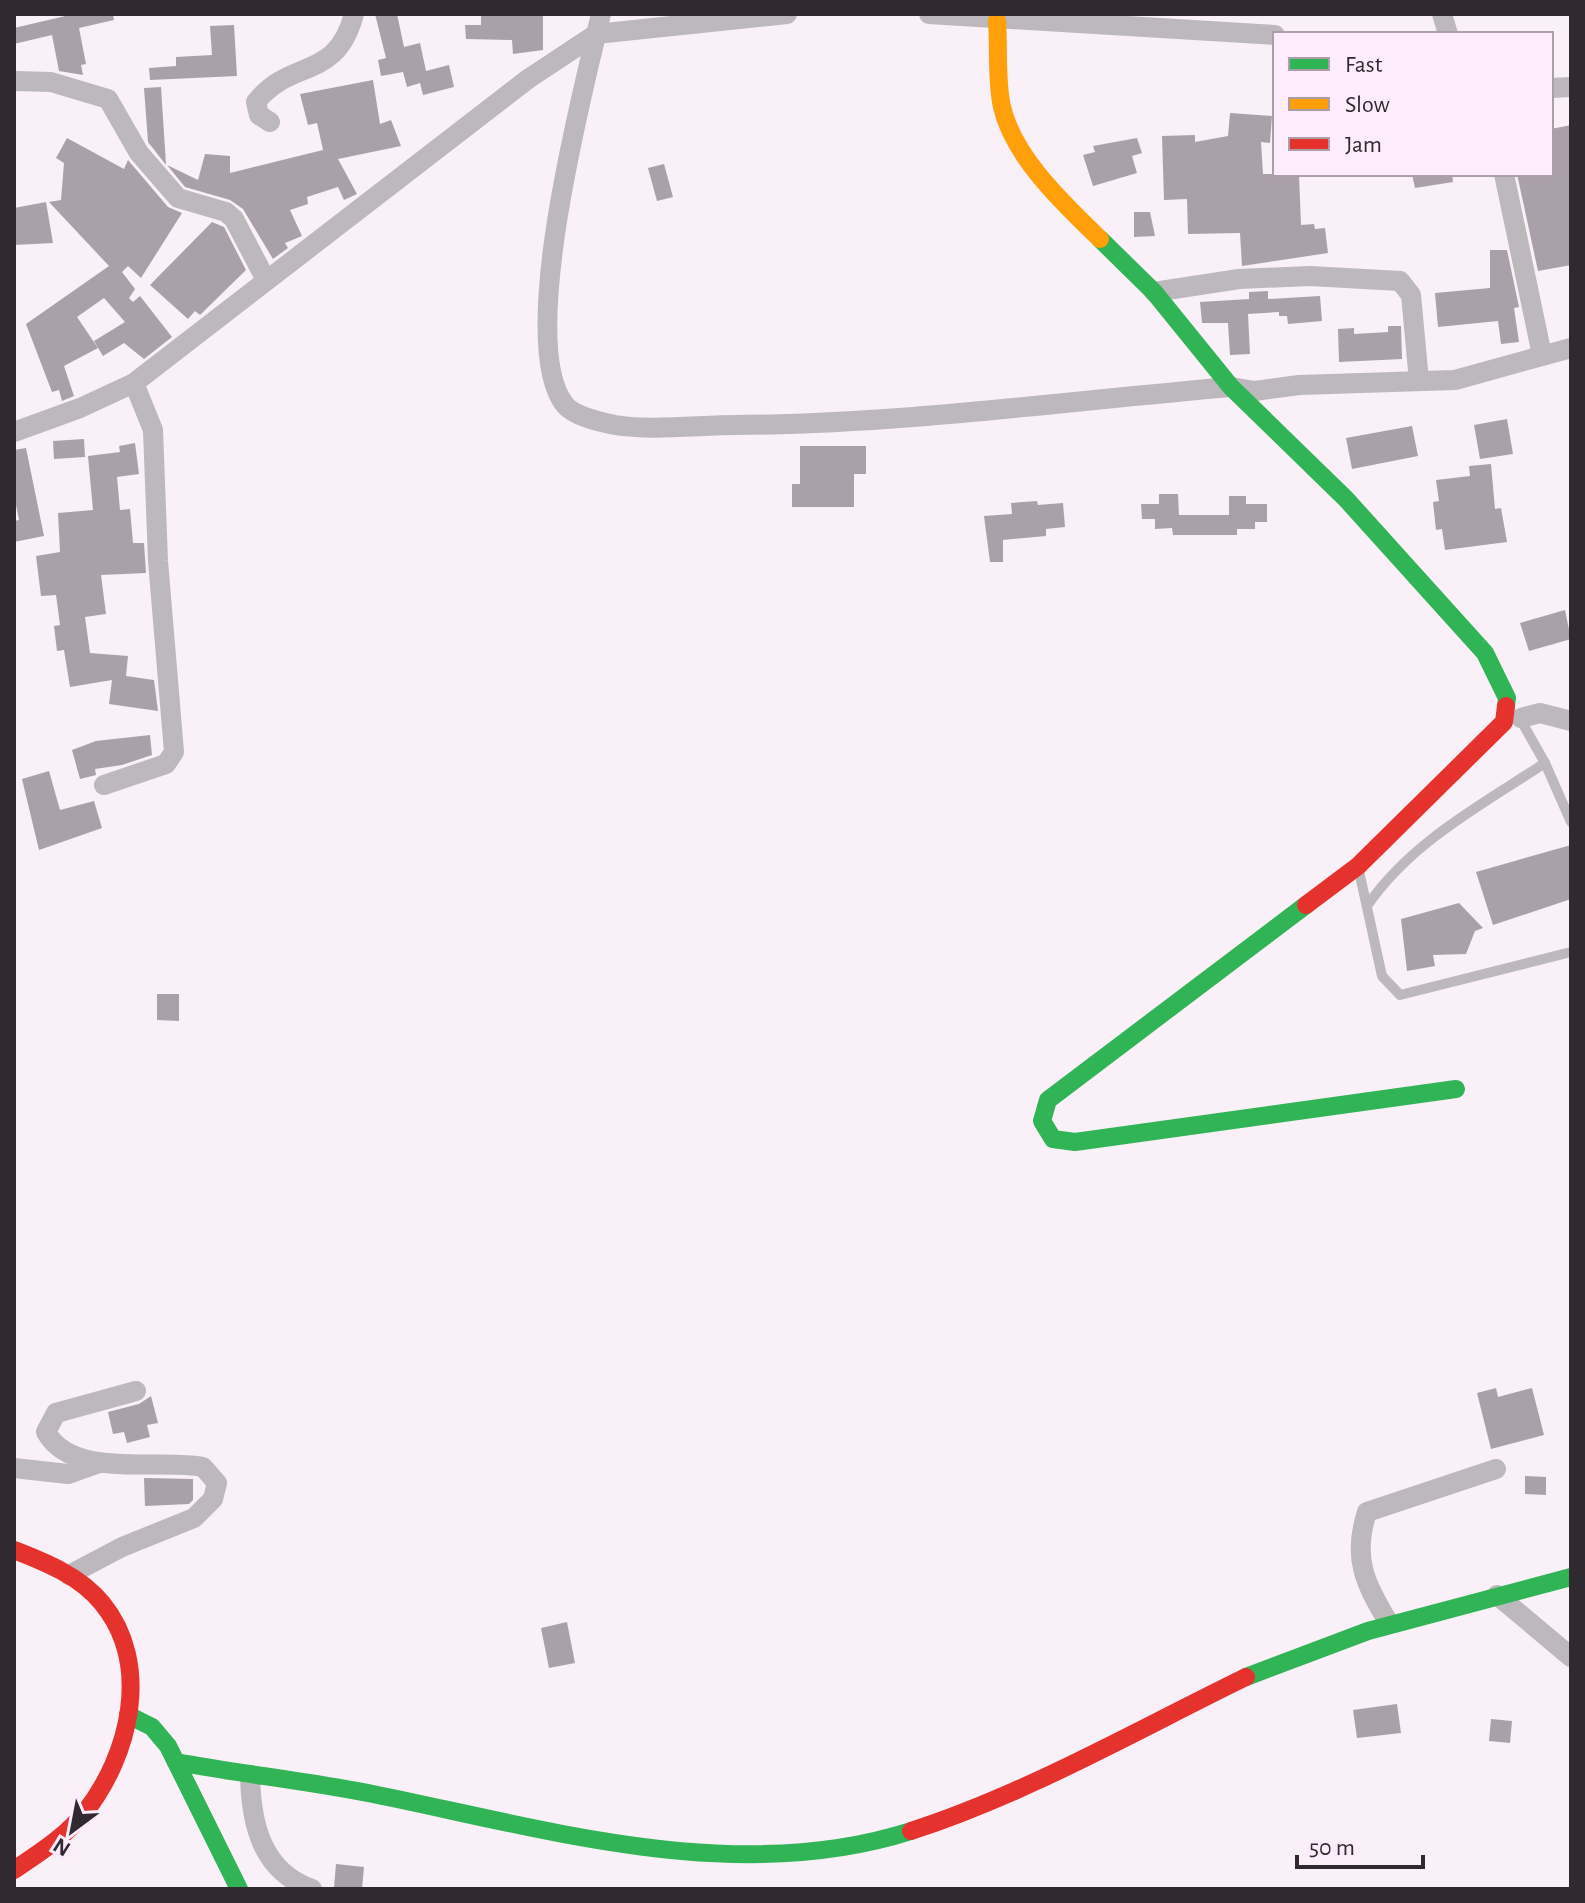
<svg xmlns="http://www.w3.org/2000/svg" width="1585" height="1903" font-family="'Alegreya Sans',sans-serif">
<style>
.building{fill:#aaa0a9}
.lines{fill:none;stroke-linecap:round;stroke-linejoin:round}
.lane{stroke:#bcb8bb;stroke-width:10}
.street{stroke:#bcb8bb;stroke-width:20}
.fast{stroke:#30b455;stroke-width:18}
.slow{stroke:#ff9f0a;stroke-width:18}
.jam{stroke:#e5322d;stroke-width:18}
</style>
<rect width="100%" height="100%" fill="#f9f0f8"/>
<g class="building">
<polygon points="74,14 113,14 114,20 79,28 86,64 81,65 83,75 59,71 52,35 14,44 14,28"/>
<polygon points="375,14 397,14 404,47 420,43 426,71 449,65 454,87 423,95 420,83 407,87 403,72 381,76 378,60 386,58"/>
<polygon points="481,14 543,14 543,50 513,54 512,40 466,39 465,25 481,25"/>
<polygon points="234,25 237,76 150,80 149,68 176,66 176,57 212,55 210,26"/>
<polygon points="373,80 380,124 391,120 401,146 338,159 357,194 344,200 338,187 307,197 308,204 290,210 302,236 285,243 288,248 273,259 243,209 230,200 185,187 167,165 198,180 205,154 230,156 230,173 323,150 317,123 308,125 300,94"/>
<polygon points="161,87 166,165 148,142 144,88"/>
<polygon points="1230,113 1272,116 1270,143 1261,142 1263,174 1299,174 1301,225 1314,224 1315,229 1325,228 1328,253 1242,266 1240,233 1188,234 1187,199 1164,200 1162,136 1195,135 1195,142 1228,136"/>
<polygon points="1571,125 1571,265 1538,271 1517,174 1551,174 1551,129"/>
<polygon points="67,138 124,169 128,160 168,207 182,213 141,278 128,266 122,272 135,289 129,298 133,302 140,296 172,337 144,359 124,343 103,356 94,341 125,322 104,298 77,317 98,348 64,366 74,396 62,401 59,390 52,392 26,324 109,266 49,202 61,200 64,163 56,158"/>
<polygon points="1137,138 1142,153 1132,156 1137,173 1093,186 1083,155 1095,152 1093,146"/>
<polygon points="664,164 673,197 657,201 648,168"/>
<polygon points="1412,174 1452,174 1453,182 1415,188"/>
<polygon points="46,202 53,243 14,245 14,208"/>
<polygon points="1134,212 1150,212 1155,236 1134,237"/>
<polygon points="212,222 224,227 246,270 200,315 195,311 188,319 150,285"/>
<polygon points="1490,250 1507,250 1519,307 1514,308 1519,342 1501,344 1498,321 1438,327 1435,293 1490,288"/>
<polygon points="1268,291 1268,299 1320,296 1322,321 1288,324 1287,316 1279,316 1279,312 1248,314 1250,354 1230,355 1228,323 1202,323 1200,302 1249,299 1249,292"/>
<polygon points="1388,326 1401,326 1402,359 1339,362 1338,329 1354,328 1354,334 1388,332"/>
<polygon points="1507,419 1513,454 1480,459 1474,425"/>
<polygon points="1412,426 1418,456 1352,469 1346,438"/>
<polygon points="84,439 85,457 54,459 53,441"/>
<polygon points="135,443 139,474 117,477 120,510 130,509 133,543 144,543 146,573 101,575 106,614 85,617 90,653 128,656 126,676 154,680 158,711 109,704 112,680 70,687 64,650 57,651 54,626 60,625 56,595 41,596 36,556 60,552 58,513 93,510 88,456 120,452 119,446"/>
<polygon points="800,446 866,446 866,474 854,474 854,507 792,507 792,484 800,484"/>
<polygon points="26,448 44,536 14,542 14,521 19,520 14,495 14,450"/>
<polygon points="1491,464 1495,509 1501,508 1507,542 1445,550 1442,529 1436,530 1433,502 1439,501 1436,480 1470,476 1469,466"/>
<polygon points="1159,494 1178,494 1179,515 1229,515 1229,496 1246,496 1246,504 1267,504 1267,522 1255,522 1255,529 1237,529 1237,535 1173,535 1172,528 1155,529 1155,519 1142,519 1141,504 1159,504"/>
<polygon points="1037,501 1038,505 1063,503 1065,527 1046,529 1046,536 1003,540 1003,562 990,562 984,516 1012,514 1011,503"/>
<polygon points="1565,610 1571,639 1529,651 1520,623"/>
<polygon points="150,735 152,755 122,765 95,769 96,775 80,779 72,750 96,741"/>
<polygon points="49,771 60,810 94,801 102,828 39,850 22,779"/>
<polygon points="1571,845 1571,899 1493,925 1476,872"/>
<polygon points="1459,903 1483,928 1475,931 1466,954 1433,955 1435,966 1407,971 1401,919"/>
<polygon points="157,994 179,994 179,1021 157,1020"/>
<polygon points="1496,1388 1498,1397 1532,1388 1544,1435 1491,1449 1477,1393"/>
<polygon points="151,1396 158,1423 147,1425 150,1437 127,1443 124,1432 113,1434 108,1412 139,1404"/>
<polygon points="1525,1476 1546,1477 1546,1495 1525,1494"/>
<polygon points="144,1478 193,1479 193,1500 189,1504 145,1506"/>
<polygon points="567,1622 575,1663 549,1668 541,1628"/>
<polygon points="1397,1704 1401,1733 1357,1738 1353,1710"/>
<polygon points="1491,1719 1512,1721 1510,1743 1489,1741"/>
<polygon points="336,1864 364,1867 362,1889 334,1888"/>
</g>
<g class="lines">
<g class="lane">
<polyline points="1519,717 1545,763 1571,822"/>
<polyline points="1359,871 1382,976 1400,995 1571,952"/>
<path d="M1367,906c44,-64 114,-101 178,-143"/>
</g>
<g class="street">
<path d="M601,14c-18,77 -85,330 -36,391 10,12 36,17 50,20 36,6 85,0 121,0 165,-1 331,-24 495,-38l24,4 44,-6 156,-5 116,-32"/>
<polyline points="929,14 1275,35"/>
<polyline points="1442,14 1448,34"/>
<polyline points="14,81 51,82 108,99 139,153 178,198 226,212 234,219 266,280"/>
<polyline points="1551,88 1571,87"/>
<path d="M270,122l-11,-7 -3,-13c36,-45 80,-20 98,-88"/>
<polyline points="1504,174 1542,355"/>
<polyline points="1154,292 1239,279 1310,276 1400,281 1411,295 1419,381"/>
<polyline points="14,432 80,408 134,383 528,79 596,34 787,14"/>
<polyline points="1521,718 1540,713 1571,721"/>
<polyline points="104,785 166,764 174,752 158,561 153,430 134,383"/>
<polyline points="14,1468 68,1474 99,1463"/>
<path d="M69,1575l53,-28 72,-29 19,-19 4,-16 -14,-16c-45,-9 -130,13 -157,-35l10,-19 80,-22"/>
<polyline points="1497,1595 1571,1657"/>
<path d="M1389,1623c-24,-39 -37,-65 -22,-111l129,-43"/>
<path d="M250,1775c1,48 11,96 62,114"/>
</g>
<g class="fast">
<polyline points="1100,239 1154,292 1231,387 1346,499 1485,653 1507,698 1506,706"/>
<polyline points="1306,905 1048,1100 1042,1121 1053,1139 1075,1142 1456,1089"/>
<polyline points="1246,1677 1368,1631 1571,1577"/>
<polyline points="128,1715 152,1727 168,1746 239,1889"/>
<path d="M176,1762c66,12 132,19 197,32 173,35 363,93 538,37"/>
</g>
<path class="slow" d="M997,21c2,27 -1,59 5,86 12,51 62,97 98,132"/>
<g class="jam">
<polyline points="1306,905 1358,866 1504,722 1506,706"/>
<path d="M14,1550c31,12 66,26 88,53 50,61 28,152 -17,209 -19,24 -46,41 -71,58"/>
<path d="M911,1831c115,-37 226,-101 335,-154"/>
</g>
</g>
<rect width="1585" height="1903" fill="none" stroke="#302a30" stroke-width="32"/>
<rect x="1273" y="32" width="280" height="144" fill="#fdecfb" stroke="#ab9eaa" stroke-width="2"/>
<rect x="1289" y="58" width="40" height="12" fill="#30b455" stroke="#ab9eaa" stroke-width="2"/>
<text x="1345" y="72" font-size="24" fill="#302a30">Fast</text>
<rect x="1289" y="98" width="40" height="12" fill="#ff9f0a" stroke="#ab9eaa" stroke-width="2"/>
<text x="1345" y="112" font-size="24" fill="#302a30">Slow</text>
<rect x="1289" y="138" width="40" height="12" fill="#e5322d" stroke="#ab9eaa" stroke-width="2"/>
<text x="1345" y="152" font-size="24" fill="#302a30">Jam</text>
<g transform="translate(72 1831) rotate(212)" stroke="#fdecfb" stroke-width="6" paint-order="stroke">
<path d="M0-6L14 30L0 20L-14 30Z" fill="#302a30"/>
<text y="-12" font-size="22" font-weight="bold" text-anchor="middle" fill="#302a30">N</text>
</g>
<path d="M1297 1855v12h126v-12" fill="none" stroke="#302a30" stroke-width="4"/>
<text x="1309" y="1855" font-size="24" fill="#302a30" stroke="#fdecfb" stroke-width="6" paint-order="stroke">50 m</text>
</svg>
